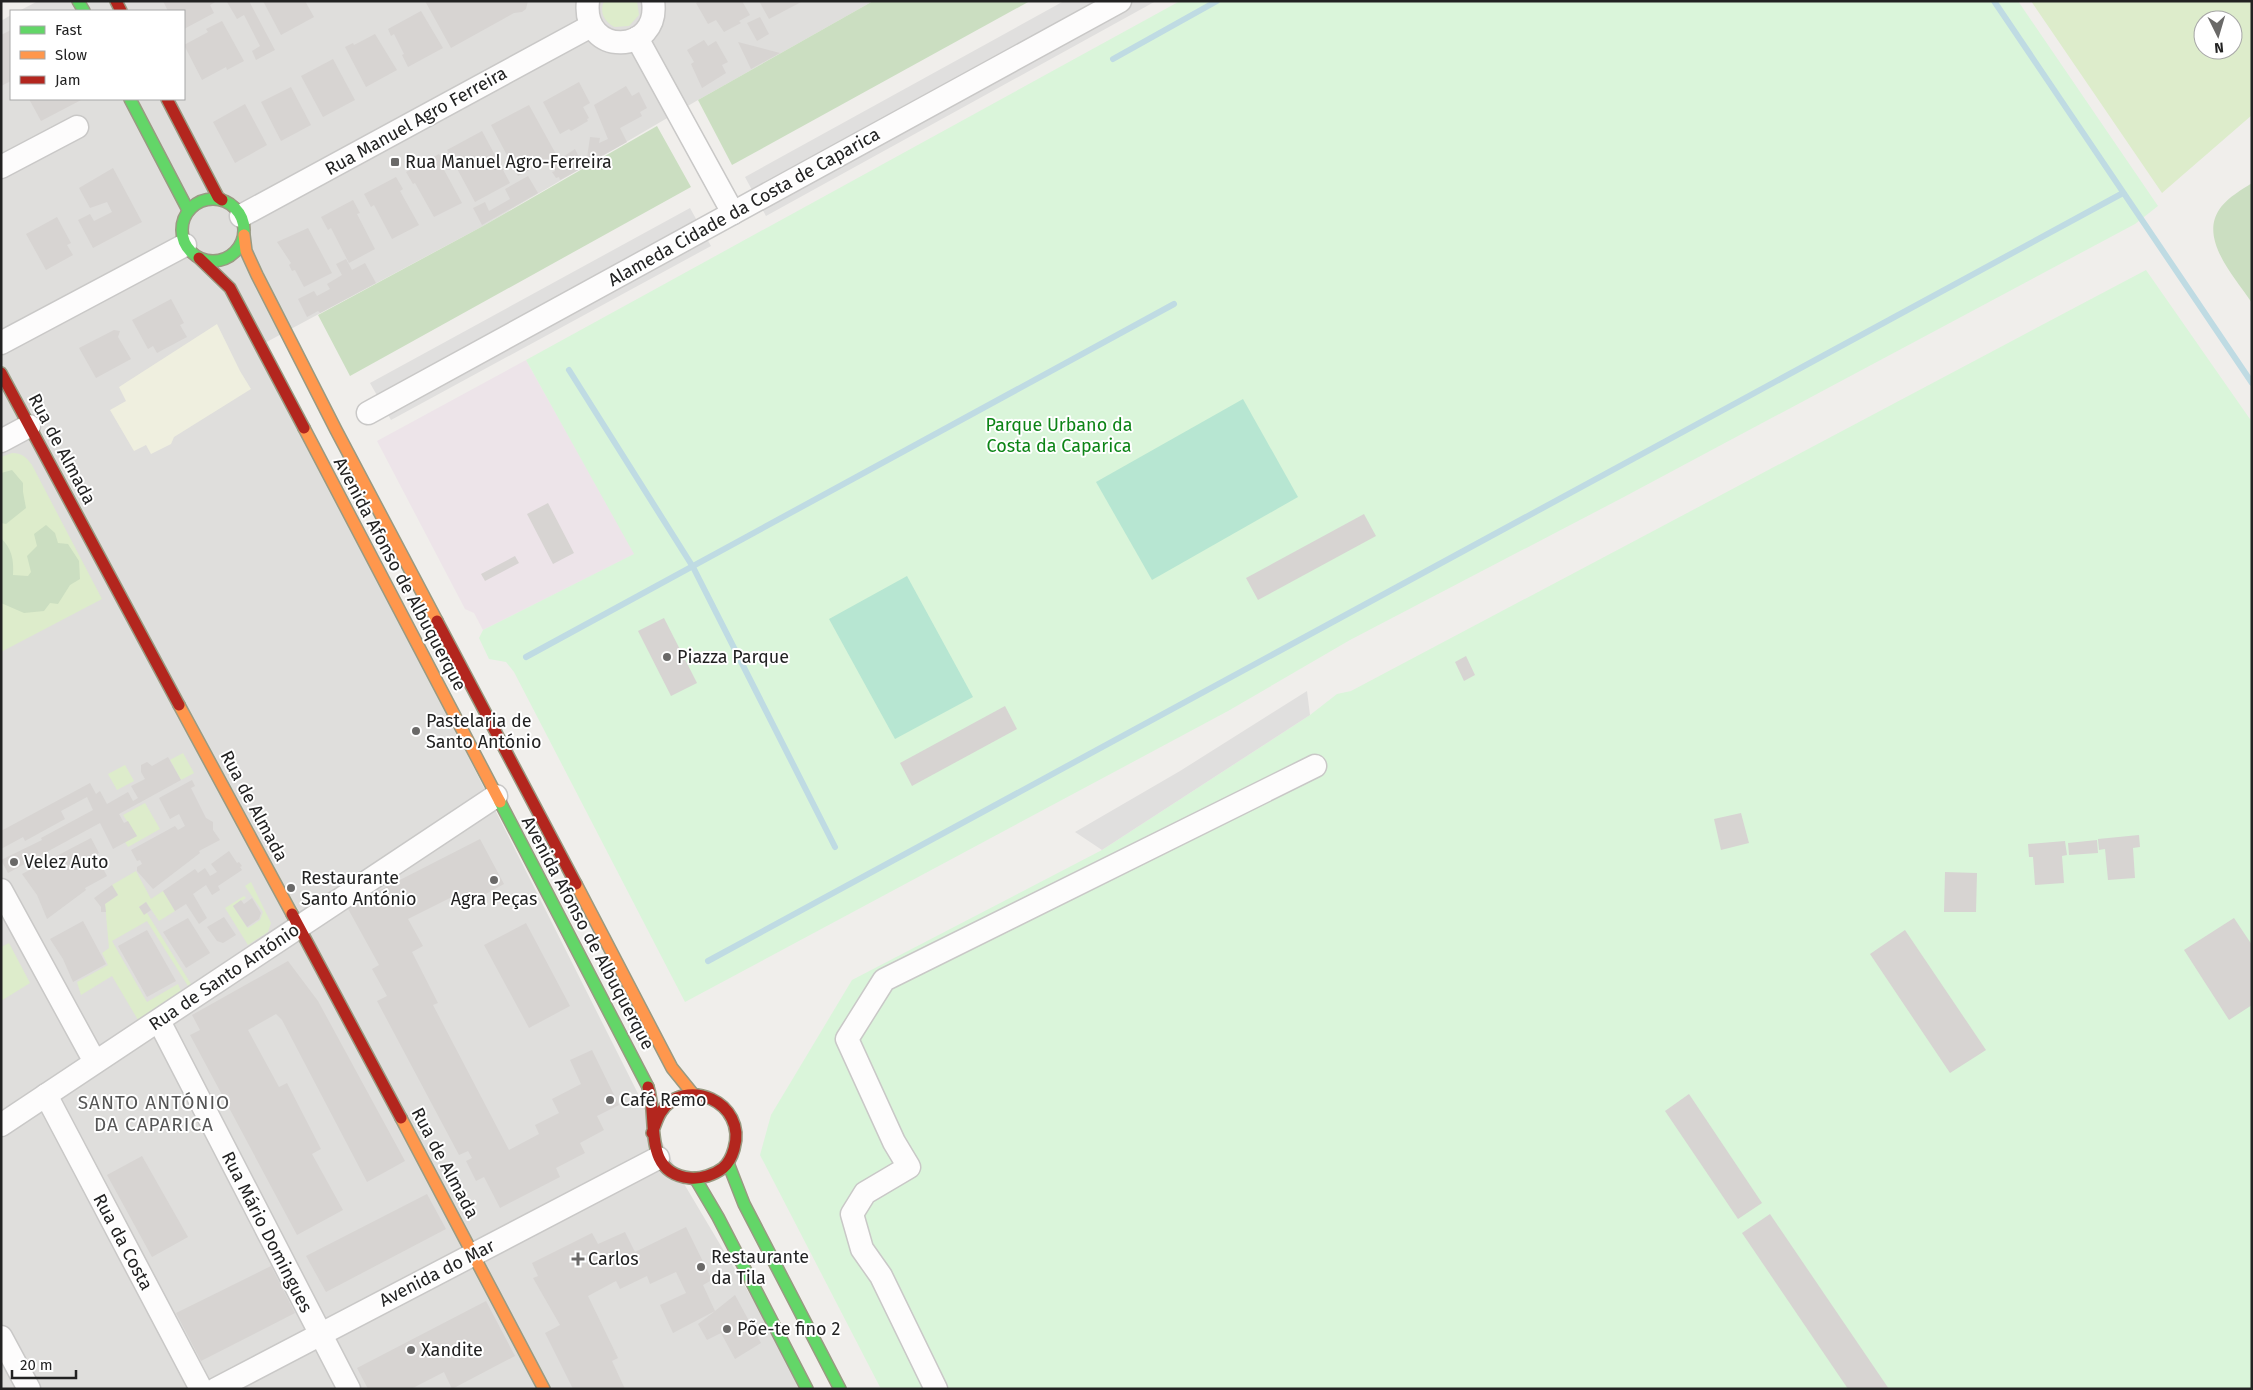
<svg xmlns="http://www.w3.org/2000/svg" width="2253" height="1390" font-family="'Fira Sans',sans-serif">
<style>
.residential{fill:#dfdedc}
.industrial{fill:#ede4e9}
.farmland{fill:#efefdf}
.grass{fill:#ddeccb;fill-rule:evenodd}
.forest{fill:#cbdec1}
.park{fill:#daf5da}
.pitch{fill:#b7e6d2}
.parking{fill:#e0dfde}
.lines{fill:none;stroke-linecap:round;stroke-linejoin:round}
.stream{stroke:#bfdbe3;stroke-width:6}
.building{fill:#d7d4d2}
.street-casing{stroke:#c9c8c7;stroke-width:25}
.fast-casing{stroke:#999a82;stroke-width:14}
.slow-casing{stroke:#999a82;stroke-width:14}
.jam-casing{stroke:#999a82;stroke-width:14}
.street{stroke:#fdfcfc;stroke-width:22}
.fast{stroke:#63d668;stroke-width:11}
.slow{stroke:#ff974d;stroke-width:11}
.jam{stroke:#b3261e;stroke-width:11}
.poi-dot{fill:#6a6968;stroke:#fff;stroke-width:2}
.labels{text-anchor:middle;stroke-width:4;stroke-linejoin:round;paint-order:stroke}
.street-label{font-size:18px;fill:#222;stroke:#fff}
.poi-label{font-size:18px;fill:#222;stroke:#fff;text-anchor:start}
.park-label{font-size:18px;fill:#0c8416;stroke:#fff}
.neighbourhood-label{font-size:19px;letter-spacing:1px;fill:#555;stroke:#fff}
</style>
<rect width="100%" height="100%" fill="#f0eeeb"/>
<polygon class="residential" points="38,1 873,1 698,100 483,226 261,345 680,1177 806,1389 1,1389 1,21 11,15 11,99 184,99 184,11 19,11"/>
<polygon class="industrial" points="526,360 635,554 483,630 474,613 465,609 377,441"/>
<polygon class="farmland" points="217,324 240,371 251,389 174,437 171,444 151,454 146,445 134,451 110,410 126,401 119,387"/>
<g class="grass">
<path d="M604,1h33l2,14 -10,11 -15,1c-10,-6 -15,-15 -10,-26z"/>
<path d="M2031,1h221v114l-90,78zM2203,20h30v30h-30z"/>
<path d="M12,453c10,0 14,4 20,12l70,134 -101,53v-195z"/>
<polygon points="183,753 194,773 181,780 170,760"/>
<polygon points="125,765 134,781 117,790 108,774"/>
<polygon points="145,803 160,829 128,847 125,842 137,836 123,815"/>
<polygon points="136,871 151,899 163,891 175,911 159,921 146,902 139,907 147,913 191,984 188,986 147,921 112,941 147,1002 178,984 181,991 138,1020 112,976 81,995 77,982 108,965 102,953 109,948 105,904 118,895 112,885"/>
<polygon points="251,882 271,923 268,932 248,945 225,908 244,896 246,898 233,906 247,927 248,928 260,920 263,912 245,886"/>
<polygon points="9,943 30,983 1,1001 1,947"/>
</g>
<g class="forest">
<polygon points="873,1 1030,1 732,165 698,100"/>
<polygon points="657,126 691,187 350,376 318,315 483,226"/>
<path d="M2252,183v120c-17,-26 -55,-65 -31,-96 8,-10 20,-17 31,-24z"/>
<polygon points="12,470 23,483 23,492 26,508 6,524 1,523 1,473"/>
<path d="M46,525l9,8 3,10 10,1 11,17 1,18 -10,6 -12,19 -8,-1 -6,8 -20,2 -23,-10v-65c11,11 13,22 12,37l15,1 3,-4 -4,-16 10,-10 -3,-12z"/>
</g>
<g class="park">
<polygon points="1180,1 2018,1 2158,206 2135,224 1622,498 1350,640 1228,711 685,1002 514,672 506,662 489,659 479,638 483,630 634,554 526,360"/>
<polygon points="2146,270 2252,422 2252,1389 881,1389 760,1155 771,1115 852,980 1102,850 1310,715 1337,694 1351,691"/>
</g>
<g class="pitch">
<polygon points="1243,399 1298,497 1152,580 1096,482"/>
<polygon points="907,576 973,697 895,739 829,619"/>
</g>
<g class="parking">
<polygon points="1064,1 1156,1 766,216 745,177"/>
<polygon points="690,208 711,246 391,420 370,383"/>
<polygon points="1307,691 1310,715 1102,850 1075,832 1180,771"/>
</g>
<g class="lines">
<g class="stream">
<polyline points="1994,1 2252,383"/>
<polyline points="1113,59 1217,1"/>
<polyline points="569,370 693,567 835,847"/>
<polyline points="526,657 1174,304"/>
<polyline points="708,961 2123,193"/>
</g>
</g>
<g class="building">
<polygon points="163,1 217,1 210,5 214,13 184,29 184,11 168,11"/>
<polygon points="249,1 275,50 256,60 252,51 260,46 244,15 237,19 227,2"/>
<polygon points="263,1 305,1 314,17 281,35"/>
<polygon points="425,1 528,1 526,9 522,12 514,13 451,48"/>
<polygon points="699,1 742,1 750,15 739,21 741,23 724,32 716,20 708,24 696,3"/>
<polygon points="759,1 803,1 769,19"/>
<polygon points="421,11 443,48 408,67 402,55 404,54 394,34 391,36 388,29"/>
<polygon points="760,17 769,34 757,41 747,23"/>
<polygon points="222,21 244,61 227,70 226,67 202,80 184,45 208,32 206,29"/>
<polygon points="11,30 11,81 1,86 1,35"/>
<polygon points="375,34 397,70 366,87 345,47 353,43 354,45"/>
<polygon points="704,40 708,46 716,41 728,62 722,65 726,73 702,88 691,64 694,62 687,50"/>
<polygon points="738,42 780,53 751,69"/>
<polygon points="333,59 355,100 323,117 301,76"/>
<polygon points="579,82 590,103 583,107 589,118 587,119 588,121 571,131 569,129 560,134 543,102"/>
<polygon points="626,86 632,96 639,92 647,108 640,112 642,116 620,128 627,142 586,165 590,137 600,138 599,143 608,139 594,105"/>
<polygon points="291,87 311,125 281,141 261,102"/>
<polygon points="29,99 83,99 41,121"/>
<polygon points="245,104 267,145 235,163 213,122"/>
<polygon points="529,105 557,156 518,176 491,125"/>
<polygon points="482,131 510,183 475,202 447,150"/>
<polygon points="575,149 584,167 560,180 559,177 556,178 552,172 555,171 552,164"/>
<polygon points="439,154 446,166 443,168 462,203 434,217 415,183 413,184 406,172"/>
<polygon points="113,168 142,222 93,248 78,220 90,214 94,221 112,212 107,202 90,208 79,188"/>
<polygon points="528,176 538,193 482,225 473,208 485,202 489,211 510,199 505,189"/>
<polygon points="396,177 403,189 400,191 419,225 392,239 374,205 371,207 364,194"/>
<polygon points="353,200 360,213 357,214 375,249 349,263 331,228 328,230 321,217"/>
<polygon points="57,217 71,243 67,245 73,255 46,270 26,234"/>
<polygon points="308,228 332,273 304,287 295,270 292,271 289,265 291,263 277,242"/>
<polygon points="346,259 352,270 365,263 376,283 320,313 318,311 307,317 298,299 314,291 317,296 330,289 327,284 342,275 336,264"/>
<polygon points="171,299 184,323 180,325 187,337 157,353 153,346 148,349 132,320"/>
<polygon points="114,330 120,331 118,337 131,359 96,378 79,348"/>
<polygon points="548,503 574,553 553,564 527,514"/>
<polygon points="1364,514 1376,536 1258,600 1246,578"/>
<polygon points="515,556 519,563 485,581 481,574"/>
<polygon points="664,618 697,683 671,696 638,631"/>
<polygon points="1466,656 1475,675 1464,681 1455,662"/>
<polygon points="1005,706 1017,729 912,786 900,763"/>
<polygon points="168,757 181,780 119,814 124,823 128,821 137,836 113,849 100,823 8,873 1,860 42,840 41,838 93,810 87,797 61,811 65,819 25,841 23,837 1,849 1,831 90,783 96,794 100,791 107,804 128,792 133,801 138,798 131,786 145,779 141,772 141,765 147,762 152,766"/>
<polygon points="192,780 195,786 191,788 206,818 213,822 213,830 220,840 199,851 200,853 153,889 137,871 137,867 142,864 140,860 137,861 131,850 175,826 178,830 185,826 179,814 170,819 159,798"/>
<polygon points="1741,813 1749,843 1721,850 1714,819"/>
<polygon points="2139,835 2140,847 2133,848 2135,878 2108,880 2105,849 2099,850 2098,839"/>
<polygon points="91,838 99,853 96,855 107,876 85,888 86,890 47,919 37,895 22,874"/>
<polygon points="480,839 504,884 464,906 458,894 408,919 423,946 412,952 438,1003 433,1005 509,1150 539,1134 535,1125 559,1113 552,1099 581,1084 570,1060 592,1050 619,1105 597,1116 604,1130 580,1143 585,1153 556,1168 560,1177 500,1208 484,1177 476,1181 466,1161 472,1158 468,1151 459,1155 377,1001 387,996 372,969 379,965 347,907"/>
<polygon points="2097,840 2098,853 2069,855 2068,843"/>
<polygon points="2065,841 2067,855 2062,856 2064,883 2035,885 2033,857 2029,857 2028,844"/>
<polygon points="229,851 237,863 239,862 242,866 240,867 242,870 218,886 220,890 212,895 206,885 193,894 207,918 199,924 186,904 175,911 163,891 195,869 198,873 205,868 210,876 217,872 211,864"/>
<polygon points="1945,872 1977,873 1976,912 1944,912"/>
<polygon points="112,885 118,895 105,904 106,912 101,912 101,907 94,898"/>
<polygon points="252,898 261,913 259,919 247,927 233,906 241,900 244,904"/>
<polygon points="146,902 151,910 144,915 139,907"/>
<polygon points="224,917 236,935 223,943 217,941 207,927"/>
<polygon points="188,918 210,953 186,968 163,932"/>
<polygon points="2234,918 2252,945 2252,1005 2229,1020 2184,950"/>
<polygon points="83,921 106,964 73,982 63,959 50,939"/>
<polygon points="526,923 570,1006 529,1028 484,945"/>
<polygon points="147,930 176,981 147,997 118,946"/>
<polygon points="1905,930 1986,1050 1950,1073 1870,954"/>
<polygon points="288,961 318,1001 405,1161 367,1182 282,1020 276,1014 248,1030 279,1087 287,1083 321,1149 312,1154 343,1210 297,1235 190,1035 200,1030 192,1015"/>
<polygon points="1689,1094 1762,1203 1738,1219 1665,1111"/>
<polygon points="142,1156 188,1237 152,1257 107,1175"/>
<polygon points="427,1194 446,1229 326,1292 306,1256"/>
<polygon points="1770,1214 1889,1389 1848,1389 1742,1233"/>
<polygon points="686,1227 712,1280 703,1285 715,1311 735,1295 761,1343 735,1359 721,1333 707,1340 698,1324 715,1311 673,1333 660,1305 686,1293 676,1272 650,1284 647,1276 620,1289 616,1281 588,1296 618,1358 612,1361 625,1389 573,1389 545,1333 560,1325 533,1278 538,1276 532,1263 592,1233 598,1244 625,1232 635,1252"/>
<polygon points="271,1266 295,1313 201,1361 176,1313"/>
<polygon points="486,1301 515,1356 452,1389 444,1372 411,1389 368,1389 357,1368"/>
</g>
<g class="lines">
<defs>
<g id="street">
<path d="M588,1c-7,56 73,54 65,0"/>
<polyline points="637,38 733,213"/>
<polyline points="1,167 77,127"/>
<polyline points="241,216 591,26"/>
<polyline points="1,343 185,245"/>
<polyline points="368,413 1120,1"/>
<polyline points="1,441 29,426"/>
<polyline points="1,890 95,1062"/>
<polyline points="159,1021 349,1389"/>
<polyline points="46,1095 201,1389"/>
<polyline points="1,1125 496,796"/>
<polyline points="1,1337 29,1389"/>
<polyline points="216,1389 658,1158"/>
<polyline points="936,1389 881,1276 862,1249 852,1214 865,1193 909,1167 894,1142 847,1039 884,980 1315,766"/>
</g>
<g id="fast">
<polyline points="78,1 84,11"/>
<polyline points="130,99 188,210"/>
<circle cx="213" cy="230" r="31"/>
<polyline points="500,802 648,1087"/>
<polyline points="728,1163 744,1204 840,1389"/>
<polyline points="695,1178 718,1217 807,1389"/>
</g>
<g id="slow">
<polyline points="244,235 246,251 257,275 336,430 437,621"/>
<polyline points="304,428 500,802"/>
<polyline points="179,705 292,914"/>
<polyline points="576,884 672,1068 693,1094"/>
<polyline points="401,1118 544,1389"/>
</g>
<g id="jam">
<polyline points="116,1 121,11"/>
<polyline points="167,99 218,197 222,200"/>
<polyline points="199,258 230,288 304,428"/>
<polyline points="1,373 179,705"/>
<polyline points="437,621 576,884"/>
<polyline points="292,914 401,1118"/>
<path d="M648,1087c11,31 -7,86 42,91 11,1 24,-3 33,-10 6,-5 9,-12 11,-19 14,-47 -50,-74 -73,-37 -4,6 -6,14 -9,21"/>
</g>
</defs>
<use href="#street" class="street-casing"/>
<use href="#fast" class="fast-casing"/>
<use href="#slow" class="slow-casing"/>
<use href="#jam" class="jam-casing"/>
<use href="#street" class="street"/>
<use href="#fast" class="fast"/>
<use href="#slow" class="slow"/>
<use href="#jam" class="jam"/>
</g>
<g class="poi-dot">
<rect x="390" y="157" width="10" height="10" rx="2.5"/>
<circle cx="667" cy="657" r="5"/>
<circle cx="416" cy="731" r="5"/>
<circle cx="14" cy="862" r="5"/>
<circle cx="494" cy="880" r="5"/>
<circle cx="291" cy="888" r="5"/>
<circle cx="610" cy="1100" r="5"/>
<path d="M575.5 1251.5h5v5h5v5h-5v5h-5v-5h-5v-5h5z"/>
<circle cx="701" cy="1267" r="5"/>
<circle cx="727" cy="1329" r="5"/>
<circle cx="411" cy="1350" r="5"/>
</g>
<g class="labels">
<g class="street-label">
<text transform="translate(416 121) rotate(-29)" y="6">Rua Manuel Agro Ferreira</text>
<text transform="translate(744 207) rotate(-29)" y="6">Alameda Cidade da Costa de Caparica</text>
<text transform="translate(62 449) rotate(62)" y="6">Rua de Almada</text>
<text transform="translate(400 574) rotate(62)" y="6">Avenida Afonso de Albuquerque</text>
<text transform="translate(254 806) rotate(62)" y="6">Rua de Almada</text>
<text transform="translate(588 933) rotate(62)" y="6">Avenida Afonso de Albuquerque</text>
<text transform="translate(224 977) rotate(-34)" y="6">Rua de Santo António</text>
<text transform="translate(445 1163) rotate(62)" y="6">Rua de Almada</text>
<text transform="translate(267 1232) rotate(63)" y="6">Rua Mário Domingues</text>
<text transform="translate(123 1242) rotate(62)" y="6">Rua da Costa</text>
<text transform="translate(437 1273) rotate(-27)" y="6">Avenida do Mar</text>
</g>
<g class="poi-label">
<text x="405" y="168">Rua Manuel Agro-Ferreira</text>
<text x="677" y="663">Piazza Parque</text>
<text x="426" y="727">Pastelaria de<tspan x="426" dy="21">Santo António</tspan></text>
<text x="24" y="868">Velez Auto</text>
<text x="301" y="884">Restaurante<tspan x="301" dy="21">Santo António</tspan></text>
<text x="494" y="905" text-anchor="middle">Agra Peças</text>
<text x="620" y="1106">Café Remo</text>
<text x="711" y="1263">Restaurante<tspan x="711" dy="21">da Tila</tspan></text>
<text x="588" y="1265">Carlos</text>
<text x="737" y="1335">Põe-te fino 2</text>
<text x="421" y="1356">Xandite</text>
</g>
<g class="park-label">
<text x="1059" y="431">Parque Urbano da<tspan x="1059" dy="21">Costa da Caparica</tspan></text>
</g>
<g class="neighbourhood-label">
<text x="154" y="1109">SANTO ANTÓNIO<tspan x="154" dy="22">DA CAPARICA</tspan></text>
</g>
</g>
<rect width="2253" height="1390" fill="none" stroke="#222222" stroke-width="5"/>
<rect x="10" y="10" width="175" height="90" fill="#ffffff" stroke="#a7a7a7"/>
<rect x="20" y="26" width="25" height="8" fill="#63d668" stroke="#a7a7a7"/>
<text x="55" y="35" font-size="15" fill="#222222">Fast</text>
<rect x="20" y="51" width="25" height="8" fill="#ff974d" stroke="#a7a7a7"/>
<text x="55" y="60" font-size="15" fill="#222222">Slow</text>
<rect x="20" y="76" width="25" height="8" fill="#b3261e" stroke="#a7a7a7"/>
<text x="55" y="85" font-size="15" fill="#222222">Jam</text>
<g transform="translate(2218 35) rotate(175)"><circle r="24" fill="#ffffff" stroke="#a7a7a7"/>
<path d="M0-4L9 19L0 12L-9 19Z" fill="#6a6968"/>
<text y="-8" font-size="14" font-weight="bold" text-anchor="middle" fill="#222222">N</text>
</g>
<path d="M12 1370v8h64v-8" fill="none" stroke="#222222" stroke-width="2.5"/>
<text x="20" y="1370" font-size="15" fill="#222222" stroke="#ffffff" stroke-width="4" paint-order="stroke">20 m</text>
</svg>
